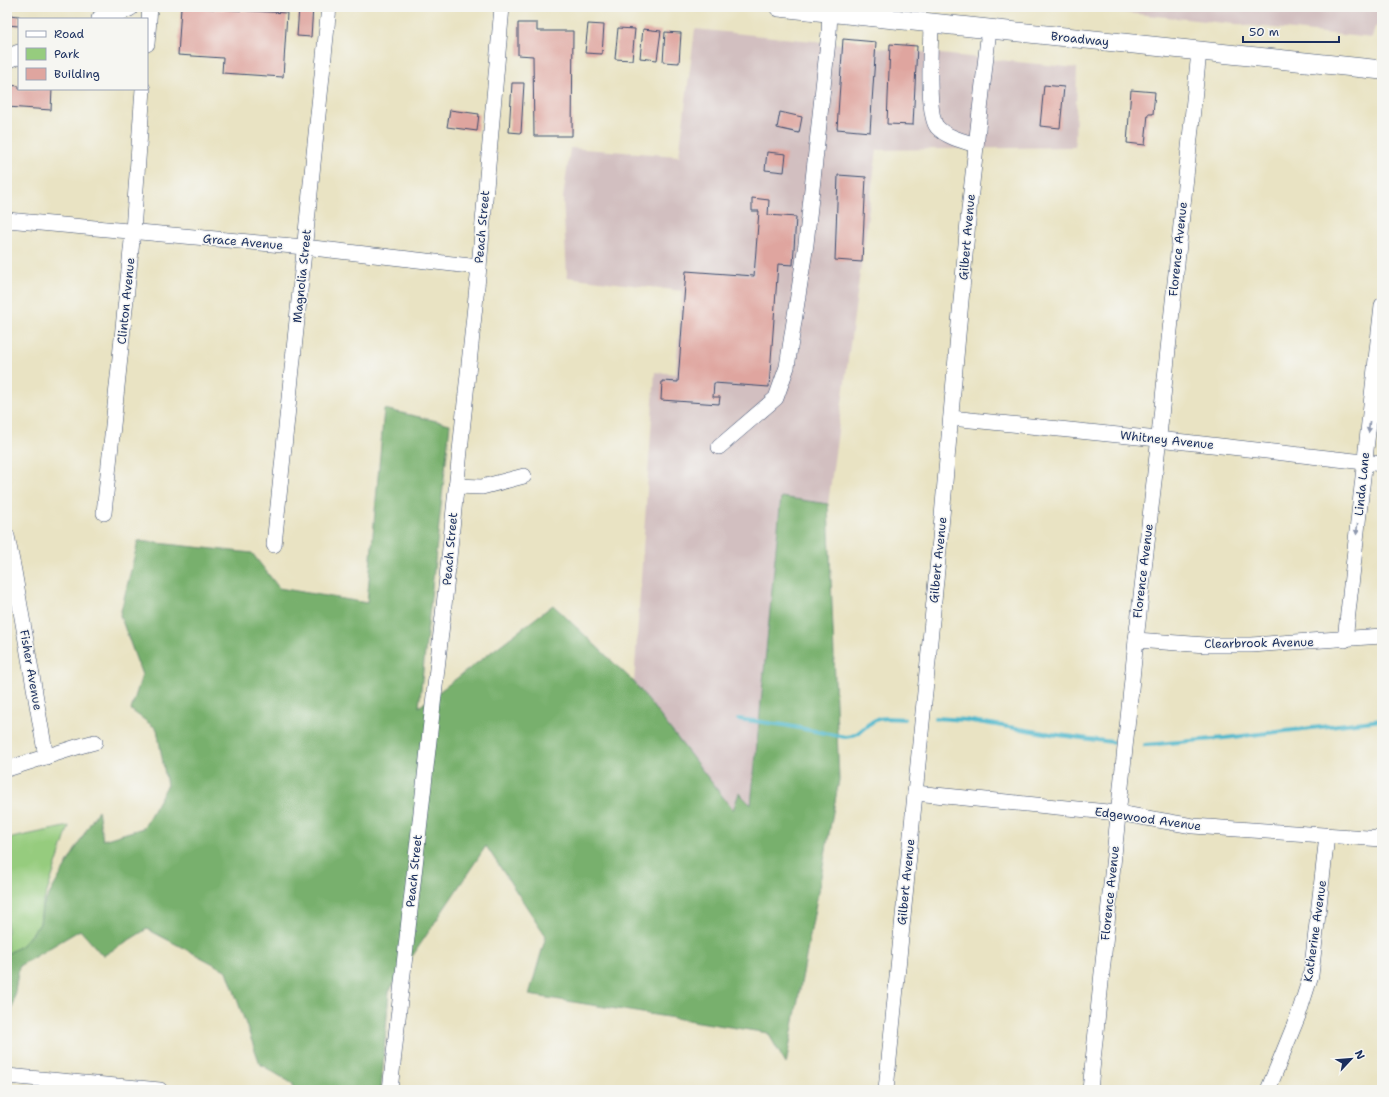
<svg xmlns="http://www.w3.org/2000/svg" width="1389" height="1097" font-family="'Shantell Sans',sans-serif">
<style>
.industrial{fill:#d2bfc0}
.green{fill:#96cc7e;stroke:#587e6e}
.forest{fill:#78b06d;stroke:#4a7066}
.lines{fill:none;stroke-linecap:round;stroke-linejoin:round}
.stream{stroke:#4fb8cc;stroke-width:4}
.building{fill:#dfa59f}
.minor-casing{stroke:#3a4a6d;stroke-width:16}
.major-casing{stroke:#3a4a6d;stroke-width:20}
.minor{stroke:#fff;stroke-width:15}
.major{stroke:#fff;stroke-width:19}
.oneway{fill:#8d97ae}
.labels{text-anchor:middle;stroke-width:3;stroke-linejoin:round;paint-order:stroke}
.street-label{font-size:12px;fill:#1b2f5e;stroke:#f6f6f2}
</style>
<rect width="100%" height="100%" fill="#f6f6f2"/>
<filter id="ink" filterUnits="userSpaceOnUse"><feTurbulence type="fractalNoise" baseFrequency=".025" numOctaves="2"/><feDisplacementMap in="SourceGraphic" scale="8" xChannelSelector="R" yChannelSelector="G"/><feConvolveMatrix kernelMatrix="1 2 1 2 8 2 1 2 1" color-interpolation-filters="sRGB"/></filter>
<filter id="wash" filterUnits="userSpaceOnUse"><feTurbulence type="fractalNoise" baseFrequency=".012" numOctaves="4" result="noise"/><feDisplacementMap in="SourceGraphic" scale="16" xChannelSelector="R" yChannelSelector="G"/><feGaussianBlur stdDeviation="0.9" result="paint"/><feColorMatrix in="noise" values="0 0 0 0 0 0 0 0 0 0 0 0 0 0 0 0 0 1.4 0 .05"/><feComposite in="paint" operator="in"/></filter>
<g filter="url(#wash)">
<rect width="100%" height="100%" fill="#e9e3c3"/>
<g class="industrial">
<polygon points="1068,7 1382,7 1382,25 1375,27 1372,38"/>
<polygon points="695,29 1077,68 1075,147 877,150 828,504 781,497 751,805 733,810 634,682 655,372 676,374 682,291 567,277 563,198 570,148 679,156"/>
</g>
<polygon class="green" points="69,826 42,907 40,924 22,945 7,954 7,839"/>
<polygon class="forest" points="384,409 450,424 419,707 553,605 634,682 733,810 739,793 751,805 781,497 828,504 839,780 786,1064 768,1033 529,995 546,936 486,846 389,991 381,1090 293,1090 293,1084 260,1064 227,971 147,929 103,956 80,930 19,966 7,1044 7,954 22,945 40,924 42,907 98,810 103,840 143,828 167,786 157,729 131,710 142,675 120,615 138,541 252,553 279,588 367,603"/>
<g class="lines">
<g class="stream">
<polyline points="935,718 966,720 1051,734 1112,742"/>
<path d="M738,719l46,6 61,12c15,0 20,-14 33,-18 9,-2 18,0 26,0"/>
<polyline points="1145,745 1225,738 1382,720"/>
</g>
</g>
<g id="blocks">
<g class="building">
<polygon points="181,7 287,13 283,77 222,73 223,58 178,55"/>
<polygon points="299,7 313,7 311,37 297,36"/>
<polygon points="8,15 19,16 19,26 7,25"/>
<polygon points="518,23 537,23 537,31 573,31 572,136 534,136 533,56 518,55"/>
<polygon points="588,24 604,25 602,54 585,53"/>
<polygon points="618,28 635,29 632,60 615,59"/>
<polygon points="643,29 661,31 657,60 640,58"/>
<polygon points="665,32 681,33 679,63 663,62"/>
<polygon points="843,39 876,42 870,132 837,129"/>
<polygon points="890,44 917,46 913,125 887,124"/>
<polygon points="512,83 524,83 521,133 509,132"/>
<polygon points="7,85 19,86 19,89 52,89 51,110 7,107"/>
<polygon points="1044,85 1064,87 1060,128 1040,126"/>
<polygon points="1131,90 1155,92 1153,114 1148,114 1145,145 1127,143"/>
<polygon points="450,110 479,114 477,131 447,127"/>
<polygon points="780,112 802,117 799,133 777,128"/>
<polygon points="767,152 786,154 784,172 765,170"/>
<polygon points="838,175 866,177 862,262 835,260"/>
<polygon points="752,198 769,200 768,215 796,217 793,265 778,264 769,387 714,383 713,397 720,397 719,404 661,400 662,381 678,382 686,271 754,276 759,211 752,211"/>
</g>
</g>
</g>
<g filter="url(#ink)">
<use href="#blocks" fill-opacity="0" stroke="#3a4a6d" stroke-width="1"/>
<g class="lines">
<defs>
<g id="minor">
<path d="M931,23c0,19 -5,91 6,104 9,10 26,14 39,18"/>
<polyline points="147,44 150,7"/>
<polyline points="7,220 304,247 479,267"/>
<polyline points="951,418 1158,439 1382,464"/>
<polyline points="719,447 776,398 787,367 806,244 829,32 830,12"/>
<polyline points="456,486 482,487 524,476"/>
<polyline points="104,513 133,231 143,89"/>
<polyline points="7,536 14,571 46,757"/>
<polyline points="274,545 329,7"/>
<polyline points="1136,640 1206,645 1251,645 1382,636"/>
<polyline points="1345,640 1382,305"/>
<polyline points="7,769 80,746 95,742"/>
<polyline points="915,793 1118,813 1193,826 1382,839"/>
<polyline points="7,1076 160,1090"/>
<polyline points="390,1090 444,606 479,267 502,7"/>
<polyline points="886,1090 940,539 969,210 989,29"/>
<polyline points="1090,1090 1136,640 1157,455 1199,52"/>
<polyline points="1268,1090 1298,1016 1311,975 1327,836"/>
</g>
<g id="major">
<polyline points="779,7 1382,70"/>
<polyline points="101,19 129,7"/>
<polyline points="7,59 19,54"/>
</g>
</defs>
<use href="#minor" class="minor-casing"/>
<use href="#major" class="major-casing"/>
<use href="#minor" class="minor"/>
<use href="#major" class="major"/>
</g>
<defs><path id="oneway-solid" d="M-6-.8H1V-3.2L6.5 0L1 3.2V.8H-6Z"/></defs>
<g class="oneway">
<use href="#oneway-solid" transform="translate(1369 427) rotate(96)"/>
<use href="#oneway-solid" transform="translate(1357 529) rotate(96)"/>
</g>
</g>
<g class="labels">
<g class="street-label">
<text transform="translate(1080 39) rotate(6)" y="4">Broadway</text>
<text transform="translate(482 227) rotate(-85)" y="4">Peach Street</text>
<text transform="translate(967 237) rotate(-85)" y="4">Gilbert Avenue</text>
<text transform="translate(243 242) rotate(5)" y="4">Grace Avenue</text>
<text transform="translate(1178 249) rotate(-84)" y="4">Florence Avenue</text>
<text transform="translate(302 276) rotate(-84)" y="4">Magnolia Street</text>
<text transform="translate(126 301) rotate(-84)" y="4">Clinton Avenue</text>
<text transform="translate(1167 440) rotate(6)" y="4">Whitney Avenue</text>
<text transform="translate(1362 484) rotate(-84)" y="4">Linda Lane</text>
<text transform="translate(450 549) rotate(-85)" y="4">Peach Street</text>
<text transform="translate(938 560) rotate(-84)" y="4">Gilbert Avenue</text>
<text transform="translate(1143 571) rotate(-83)" y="4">Florence Avenue</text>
<text transform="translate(1259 643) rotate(-1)" y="4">Clearbrook Avenue</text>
<text transform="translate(31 670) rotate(80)" y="4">Fisher Avenue</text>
<text transform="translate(1148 819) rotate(8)" y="4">Edgewood Avenue</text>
<text transform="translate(414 871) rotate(-84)" y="4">Peach Street</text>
<text transform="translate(906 882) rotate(-84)" y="4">Gilbert Avenue</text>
<text transform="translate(1110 893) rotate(-84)" y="4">Florence Avenue</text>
<text transform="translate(1315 931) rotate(-82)" y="4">Katherine Avenue</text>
</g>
</g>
<rect width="1389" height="1097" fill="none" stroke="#f6f6f2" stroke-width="24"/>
<rect x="18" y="18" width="130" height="72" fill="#f6f6f2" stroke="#9ea6b7"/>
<rect x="26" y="31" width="20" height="6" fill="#ffffff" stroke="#9ea6b7"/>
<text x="54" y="38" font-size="12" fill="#1b2f5e">Road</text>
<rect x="26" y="48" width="20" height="12" fill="#96cc7e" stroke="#9ea6b7"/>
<text x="54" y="58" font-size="12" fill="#1b2f5e">Park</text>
<rect x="26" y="68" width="20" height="12" fill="#dfa59f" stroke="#9ea6b7"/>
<text x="54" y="78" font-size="12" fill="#1b2f5e">Building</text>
<g transform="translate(1351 1059) rotate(64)" stroke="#f6f6f2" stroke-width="3" paint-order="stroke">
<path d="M0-3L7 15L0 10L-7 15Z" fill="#1b2f5e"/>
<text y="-6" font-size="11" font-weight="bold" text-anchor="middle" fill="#1b2f5e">N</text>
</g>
<path d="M1243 36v6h96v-6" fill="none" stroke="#1b2f5e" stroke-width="2"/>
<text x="1249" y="36" font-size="12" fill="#1b2f5e" stroke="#f6f6f2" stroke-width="3" paint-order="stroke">50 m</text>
</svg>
